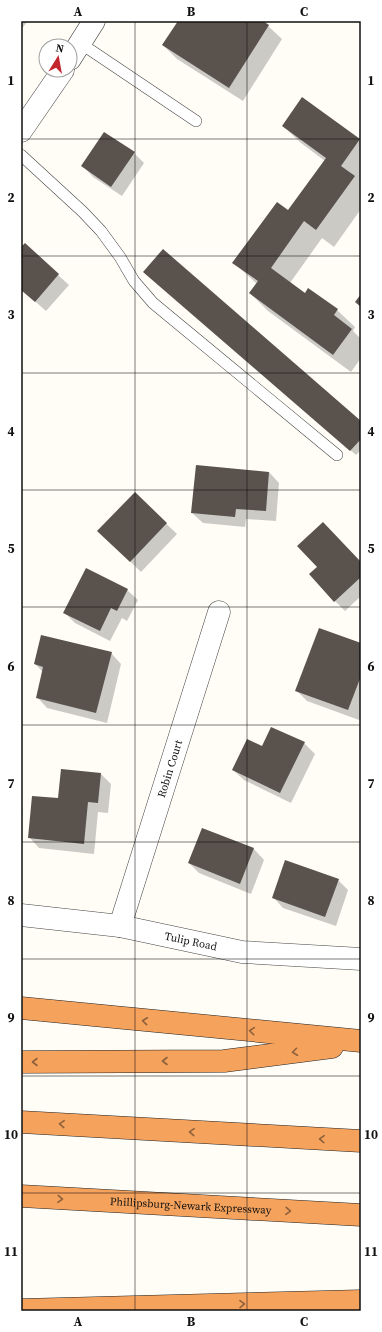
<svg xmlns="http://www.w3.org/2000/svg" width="382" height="1332" font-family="'Source Serif 4',serif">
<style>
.shadow{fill:#0003}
.building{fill:#5a524d}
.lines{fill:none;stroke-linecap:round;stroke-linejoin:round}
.service-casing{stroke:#444;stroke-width:12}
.minor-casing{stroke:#444;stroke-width:23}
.motorway-casing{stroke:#222;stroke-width:23}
.service{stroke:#fff;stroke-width:11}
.minor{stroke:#fff;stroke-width:22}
.motorway{stroke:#f5a25d;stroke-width:22}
.oneway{stroke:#8e613b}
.grid{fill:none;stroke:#111;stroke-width:1;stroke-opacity:0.55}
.labels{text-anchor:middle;stroke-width:4;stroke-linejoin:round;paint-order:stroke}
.street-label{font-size:11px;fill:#111;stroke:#fff}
.neatline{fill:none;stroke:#111;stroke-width:1.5}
.grid-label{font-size:13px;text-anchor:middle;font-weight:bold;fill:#111}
</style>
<rect width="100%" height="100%" fill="#fffdf5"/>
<g class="shadow">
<polygon points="21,21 28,21 23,27 21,26"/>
<polygon points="179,21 261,21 268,26 282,39 243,101 177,59 163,45"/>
<polygon points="303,99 361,141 361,180 360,182 361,184 361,209 334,247 322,238 290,283 305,294 337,310 355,327 353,331 361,339 361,358 351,372 268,311 250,293 257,284 233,262 289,212 325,161 301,143 283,126"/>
<polygon points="134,153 144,163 122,196 93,177 83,166"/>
<polygon points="25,245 69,285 46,311 21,289 21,249"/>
<polygon points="150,277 361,422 361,450 356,455"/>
<polygon points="269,472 279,483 276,521 246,519 245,527 203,523 192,513"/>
<polygon points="135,494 177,534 141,572 109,541"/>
<polygon points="361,562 361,596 345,611 335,601 318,567"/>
<polygon points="127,590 138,600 127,621 122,618 110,641 75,623 65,613"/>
<polygon points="361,644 361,714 359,720 307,701 296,690"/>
<polygon points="111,653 121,664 107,723 47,708 37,697 43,672 35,664"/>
<polygon points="304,743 315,754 291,803 244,780 233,770 262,747"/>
<polygon points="101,774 111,784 108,813 98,812 94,854 39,848 29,837 59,799"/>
<polygon points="21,808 23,809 21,825"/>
<polygon points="202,829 254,849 264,860 251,894 199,873 189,863"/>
<polygon points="338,880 348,890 336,926 283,908 273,897"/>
</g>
<g class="building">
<polygon points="178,21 263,21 269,25 229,88 162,45"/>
<polygon points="302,97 360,139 341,166 355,176 316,230 304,221 271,268 305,293 308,288 338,309 334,315 352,329 333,355 249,293 258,281 232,263 277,202 288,210 326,158 282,126"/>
<polygon points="104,132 135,152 111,187 81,166"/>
<polygon points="25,243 59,274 35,302 21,290 21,247"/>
<polygon points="163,249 361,421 361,439 350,451 143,272"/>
<polygon points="361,294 361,307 355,302"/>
<polygon points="196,465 269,472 266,511 236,509 235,517 191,513"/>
<polygon points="135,492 167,523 130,562 97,531"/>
<polygon points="323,522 361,562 361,577 334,602 309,574 317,567 297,546"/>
<polygon points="86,568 128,589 117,611 111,608 100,631 63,613"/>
<polygon points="319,628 361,643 361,676 348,710 295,691"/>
<polygon points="41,635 112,652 96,713 36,698 43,667 34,664"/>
<polygon points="271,727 305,742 280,793 232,770 247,739 262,746"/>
<polygon points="61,769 101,773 98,803 88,802 84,844 28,838 32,796 58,798"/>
<polygon points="202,828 254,848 240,884 188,863"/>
<polygon points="285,860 339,879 325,917 272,898"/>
</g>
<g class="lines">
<defs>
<g id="service">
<polyline points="80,43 196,121"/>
<polyline points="21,155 83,212 101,231 120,257 134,281 153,303 337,455"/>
</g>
<g id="minor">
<polyline points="70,59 94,21"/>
<polyline points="21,131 63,70"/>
<path id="s1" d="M21,915l99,11 122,26 119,7"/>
<path id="s2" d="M120,926l99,-314"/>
</g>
<g id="motorway">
<polyline points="21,1008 361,1041"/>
<polyline points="21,1062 224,1061 332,1047"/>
<polyline points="21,1122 361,1141"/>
<path id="s3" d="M21,1196l340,19"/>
<polyline points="21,1310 361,1301"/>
</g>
</defs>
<use href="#service" class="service-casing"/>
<use href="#minor" class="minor-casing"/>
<use href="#motorway" class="motorway-casing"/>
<use href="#service" class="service"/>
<use href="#minor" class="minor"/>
<use href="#motorway" class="motorway"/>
</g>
<defs><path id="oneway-chevron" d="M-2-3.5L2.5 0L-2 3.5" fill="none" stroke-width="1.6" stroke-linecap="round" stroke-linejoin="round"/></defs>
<g class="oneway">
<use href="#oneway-chevron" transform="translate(145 1021) rotate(-174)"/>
<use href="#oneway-chevron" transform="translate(252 1031) rotate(-175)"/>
<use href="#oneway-chevron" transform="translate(295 1052) rotate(173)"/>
<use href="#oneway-chevron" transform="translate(165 1061) rotate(180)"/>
<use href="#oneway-chevron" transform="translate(35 1062) rotate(180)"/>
<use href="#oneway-chevron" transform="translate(62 1124) rotate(-177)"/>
<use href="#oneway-chevron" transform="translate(192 1132) rotate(-177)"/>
<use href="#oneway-chevron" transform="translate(322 1139) rotate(-177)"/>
<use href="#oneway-chevron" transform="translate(60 1199) rotate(3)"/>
<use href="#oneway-chevron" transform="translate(288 1211) rotate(3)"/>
<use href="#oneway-chevron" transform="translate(242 1304) rotate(-1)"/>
</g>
<path class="grid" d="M135,21v1290M247,21v1290M21,139h340M21,256h340M21,373h340M21,490h340M21,607h340M21,725h340M21,842h340M21,959h340M21,1076h340M21,1193h340"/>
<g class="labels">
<g class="street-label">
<text dy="4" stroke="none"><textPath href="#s2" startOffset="165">Robin Court</textPath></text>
<text dy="4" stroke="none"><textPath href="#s1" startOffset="172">Tulip Road</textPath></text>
<text dy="4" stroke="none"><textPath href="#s3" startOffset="170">Phillipsburg-Newark Expressway</textPath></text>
</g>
</g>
<rect width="382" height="1332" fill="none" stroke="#ffffff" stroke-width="44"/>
<g transform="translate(58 58) rotate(11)"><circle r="19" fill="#ffffff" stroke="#a0a0a0"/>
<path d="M0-3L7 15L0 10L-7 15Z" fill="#c4262e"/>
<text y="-6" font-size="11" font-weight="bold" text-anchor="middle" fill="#111111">N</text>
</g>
<rect x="22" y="22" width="338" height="1288" class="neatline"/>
<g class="grid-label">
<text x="78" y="16">A</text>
<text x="191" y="16">B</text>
<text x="304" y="16">C</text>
<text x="11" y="85">1</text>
<text x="371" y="85">1</text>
<text x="11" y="202">2</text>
<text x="371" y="202">2</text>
<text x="11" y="319">3</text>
<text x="371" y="319">3</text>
<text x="11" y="436">4</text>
<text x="371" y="436">4</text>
<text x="11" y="553">5</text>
<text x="371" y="553">5</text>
<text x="11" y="671">6</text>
<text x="371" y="671">6</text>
<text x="11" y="788">7</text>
<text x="371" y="788">7</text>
<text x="11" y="905">8</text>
<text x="371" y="905">8</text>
<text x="11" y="1022">9</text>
<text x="371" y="1022">9</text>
<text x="11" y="1139">10</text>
<text x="371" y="1139">10</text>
<text x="11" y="1256">11</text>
<text x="371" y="1256">11</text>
<text x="78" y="1326">A</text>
<text x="191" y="1326">B</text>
<text x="304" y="1326">C</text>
</g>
</svg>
